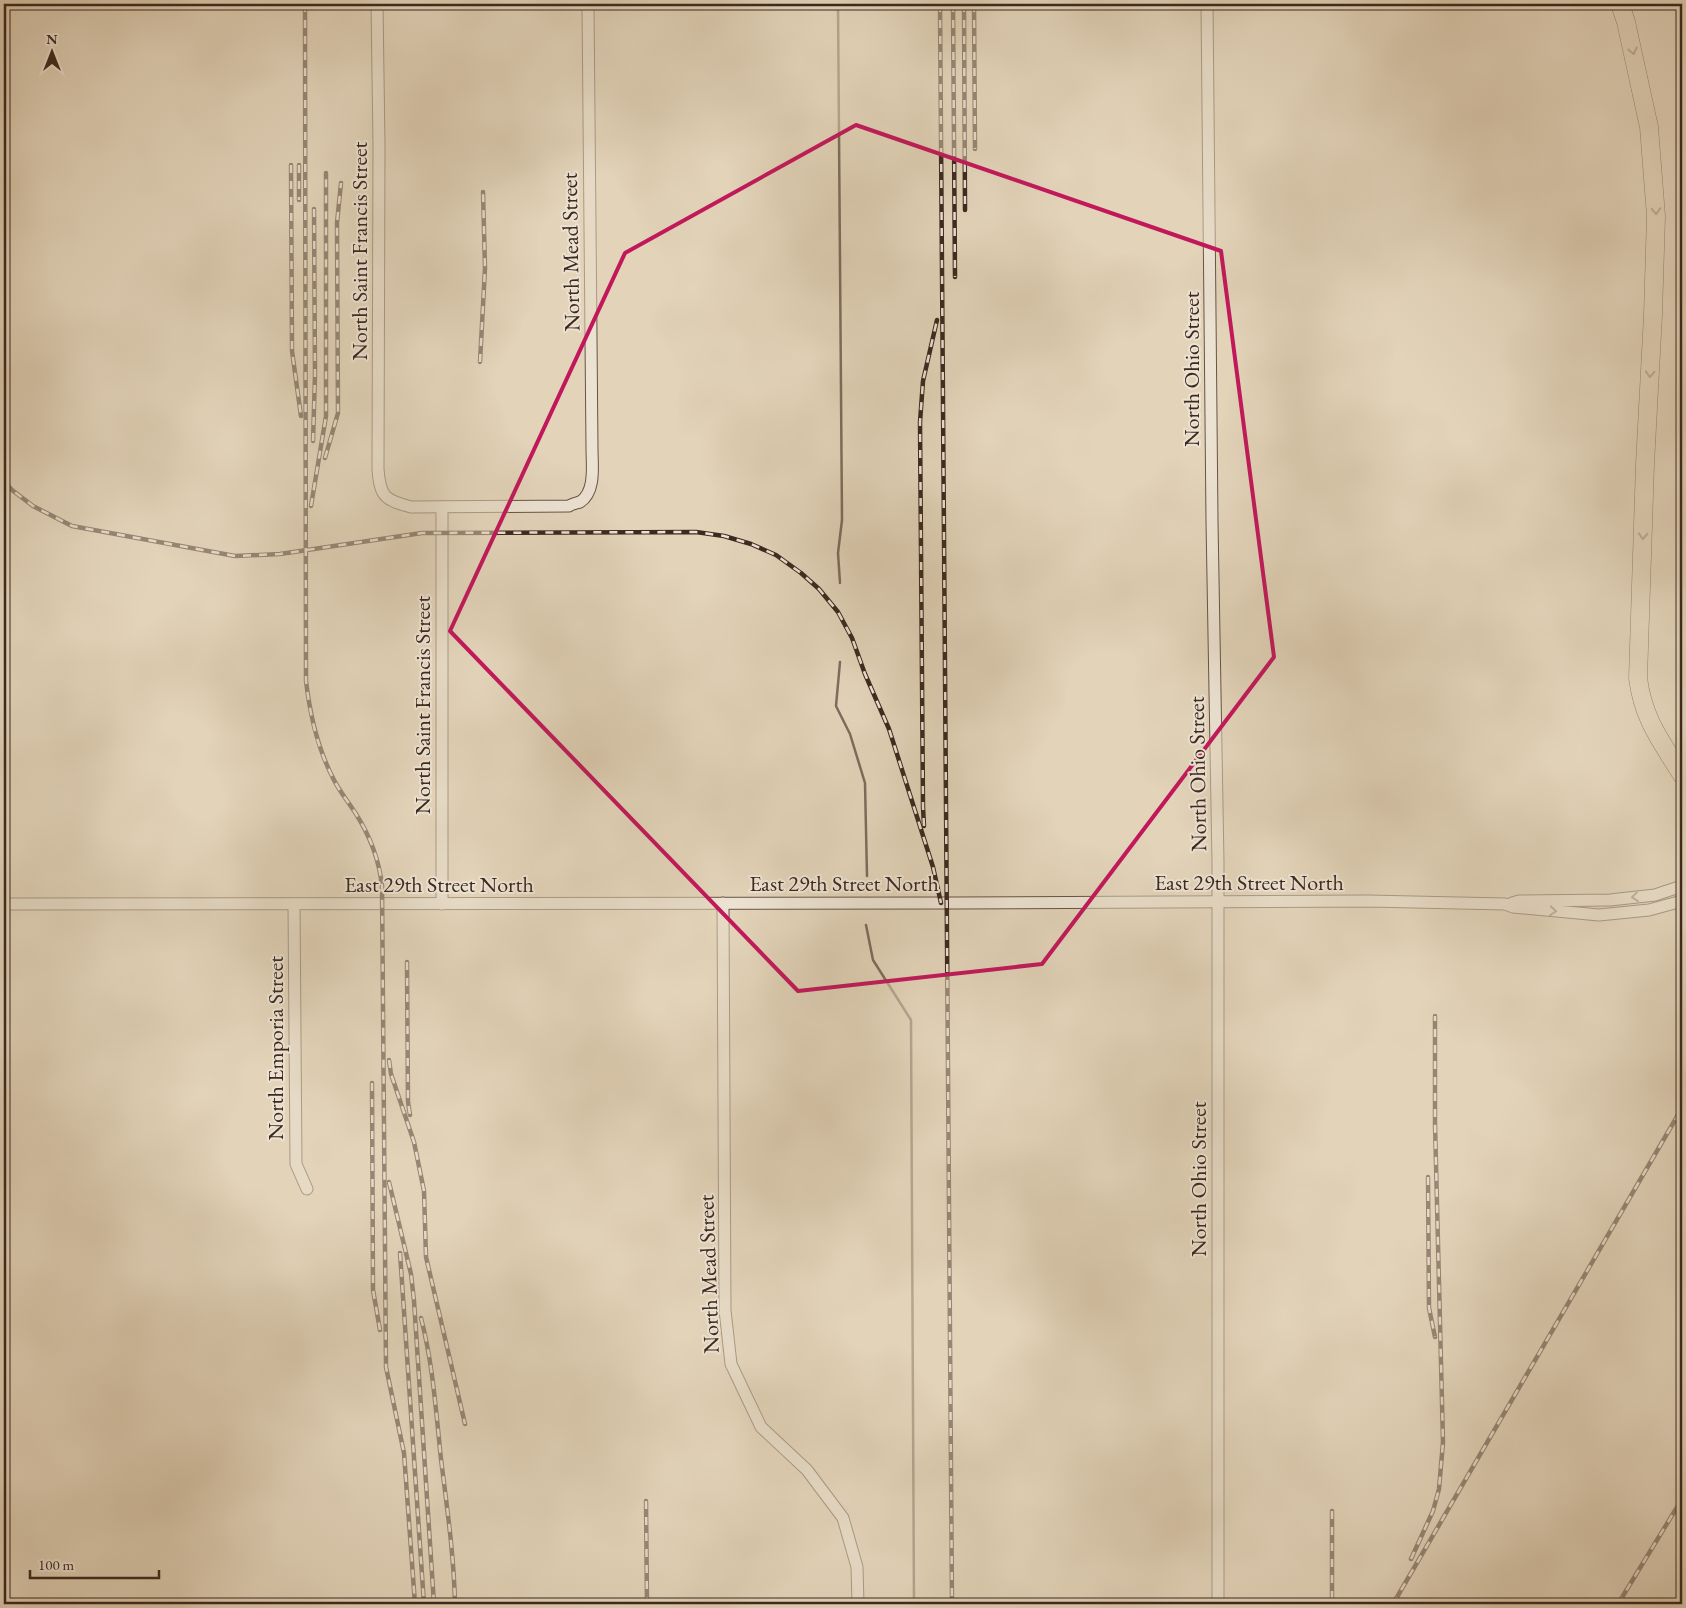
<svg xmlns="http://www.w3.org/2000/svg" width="1686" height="1608" font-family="'EB Garamond',serif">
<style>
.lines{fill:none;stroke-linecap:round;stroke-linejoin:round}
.stream{stroke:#7e6c5c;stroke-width:2.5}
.minor-casing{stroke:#665446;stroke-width:13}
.highway-casing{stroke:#3c291f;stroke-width:19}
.minor{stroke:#ece2d2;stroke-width:11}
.highway{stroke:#e2d3b9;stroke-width:18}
.rail-casing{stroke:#3c291f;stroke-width:4.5}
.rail{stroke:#ece2d2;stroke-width:2.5;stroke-dasharray:8;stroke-linecap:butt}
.oneway{stroke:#8f7e6c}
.oneway2{stroke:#948678}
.marked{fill:none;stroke:#c2185b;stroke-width:4;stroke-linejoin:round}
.labels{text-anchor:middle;stroke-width:4;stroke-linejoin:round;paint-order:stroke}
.street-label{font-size:22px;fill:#3c291f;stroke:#ece2d2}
</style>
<rect width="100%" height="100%" fill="#e2d3b9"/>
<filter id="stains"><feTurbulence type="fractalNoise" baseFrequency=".004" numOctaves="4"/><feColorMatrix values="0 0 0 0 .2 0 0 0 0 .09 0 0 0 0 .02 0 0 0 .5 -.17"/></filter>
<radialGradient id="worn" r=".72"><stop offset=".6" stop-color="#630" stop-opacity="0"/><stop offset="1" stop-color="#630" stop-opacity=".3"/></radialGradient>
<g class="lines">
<g class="stream">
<polyline points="838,4 842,520 838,553 840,583"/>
<polyline points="840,662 836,706 850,734 865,783 867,876"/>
<polyline points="866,925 873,960 911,1020 914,1604"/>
</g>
<defs>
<g id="minor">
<path d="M377,4l2,141 -1,324c2,28 7,31 33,38l158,-1c3,-2 8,-3 11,-4 16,-10 12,-37 12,-53l-4,-445"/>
<polyline points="1207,4 1212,521 1218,862 1218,1604"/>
<polyline points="723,903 725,1310 731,1364 761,1427 807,1470 843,1518 857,1567 858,1604"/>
<polyline points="1512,903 1519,901 1610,900 1655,895 1682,886"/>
<polyline points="4,904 954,903 1368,901 1505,904 1513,907 1599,915 1649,910 1682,901"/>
<polyline points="294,904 296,1164 307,1189"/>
<polyline points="442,904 442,507"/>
</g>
<path id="highway" d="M1620,4l6,18 23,105 7,89 -3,99 -8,149 -7,214c5,41 23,63 44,97"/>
</defs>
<use href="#minor" class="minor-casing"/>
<use href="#highway" class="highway-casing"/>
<use href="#minor" class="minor"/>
<use href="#highway" class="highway"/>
<defs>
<g id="rail">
<path d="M305,4l1,677c4,34 11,66 27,97 6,13 15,23 23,36 14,22 23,45 26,72l4,481 18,86 11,151"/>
<polyline points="940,4 952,1604"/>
<polyline points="953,4 955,277"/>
<polyline points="964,4 965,210"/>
<polyline points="974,4 975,149"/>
<polyline points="291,165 292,351 301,416"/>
<polyline points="299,165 299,200"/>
<polyline points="480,362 485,268 483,192"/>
<polyline points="313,441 315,375 314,209"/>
<polyline points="325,458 338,413 337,223 341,183"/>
<polyline points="4,481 12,490 33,506 72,526 235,556 280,554 422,533 696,532 724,536 751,544 776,555 801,573 819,589 838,612 852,638 865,674 889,729 933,867 941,903"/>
<polyline points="311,506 326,416 326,173"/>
<polyline points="924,826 923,807 920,422 923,381 937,320"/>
<polyline points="407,962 408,1102 410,1115"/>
<polyline points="389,1060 391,1074 414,1142 424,1191 426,1257 465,1424"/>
<polyline points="372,1083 373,1290 380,1330"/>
<polyline points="1428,1177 1429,1308 1435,1337"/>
<polyline points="389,1182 411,1274 414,1301 434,1604"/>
<polyline points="400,1253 424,1604"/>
<path d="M421,1318c12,46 15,94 20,141 6,48 13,97 14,145"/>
<polyline points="646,1501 647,1604"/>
<polyline points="1332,1511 1332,1604"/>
<polyline points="1411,1559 1433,1511 1439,1489 1443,1442 1435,1124 1435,1016"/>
<polyline points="1393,1604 1682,1108"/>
<polyline points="1618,1604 1682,1499"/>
</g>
</defs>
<use href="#rail" class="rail-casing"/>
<use href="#rail" class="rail"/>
</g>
<defs><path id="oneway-chevron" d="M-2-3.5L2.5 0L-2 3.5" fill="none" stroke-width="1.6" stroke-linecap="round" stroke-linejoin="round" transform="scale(1.25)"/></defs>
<g class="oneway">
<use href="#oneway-chevron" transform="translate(1633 51) rotate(77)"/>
<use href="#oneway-chevron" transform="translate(1656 211) rotate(88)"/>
<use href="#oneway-chevron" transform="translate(1650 374) rotate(93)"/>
<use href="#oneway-chevron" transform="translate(1643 536) rotate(93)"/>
</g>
<g class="oneway2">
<use href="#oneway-chevron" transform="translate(1635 897) rotate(173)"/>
<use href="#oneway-chevron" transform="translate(1553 911) rotate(5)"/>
</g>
<path d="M0 0H1686V1608H0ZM856,125l365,126 53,406 -232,307 -244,27 -348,-360 175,-378z" fill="#e2d3b9" fill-opacity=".55" fill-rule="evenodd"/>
<path class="marked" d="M856,125l365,126 53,406 -232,307 -244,27 -348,-360 175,-378z"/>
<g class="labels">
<g class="street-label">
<text transform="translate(359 251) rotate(-90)" y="8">North Saint Francis Street</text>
<text transform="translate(570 252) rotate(-91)" y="8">North Mead Street</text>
<text transform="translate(1191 369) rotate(-90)" y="8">North Ohio Street</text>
<text transform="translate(422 705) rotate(-90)" y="8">North Saint Francis Street</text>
<text transform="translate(1197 774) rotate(-91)" y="8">North Ohio Street</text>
<text x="1249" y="890">East 29th Street North</text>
<text x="844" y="891">East 29th Street North</text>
<text x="439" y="892">East 29th Street North</text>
<text transform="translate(275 1048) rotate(-90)" y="8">North Emporia Street</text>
<text transform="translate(1198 1179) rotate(-90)" y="8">North Ohio Street</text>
<text transform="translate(708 1274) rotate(-92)" y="8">North Mead Street</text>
</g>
</g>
<rect width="1686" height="1608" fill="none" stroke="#e2d3b9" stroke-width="20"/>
<rect x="5" y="5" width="1676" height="1598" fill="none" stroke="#3c291f" stroke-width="2.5"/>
<rect x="10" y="10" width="1666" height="1588" fill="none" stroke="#3c291f"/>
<g transform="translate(52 52)" stroke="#ece2d2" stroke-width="4" paint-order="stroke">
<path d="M0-4L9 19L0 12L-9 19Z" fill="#3c291f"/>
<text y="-8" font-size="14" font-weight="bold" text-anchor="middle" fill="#3c291f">N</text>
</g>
<path d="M30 1570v8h129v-8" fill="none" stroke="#3c291f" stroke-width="2.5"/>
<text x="38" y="1570" font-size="15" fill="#3c291f" stroke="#ece2d2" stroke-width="4" paint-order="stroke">100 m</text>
<rect width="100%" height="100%" filter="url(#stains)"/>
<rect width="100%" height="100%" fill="url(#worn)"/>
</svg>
